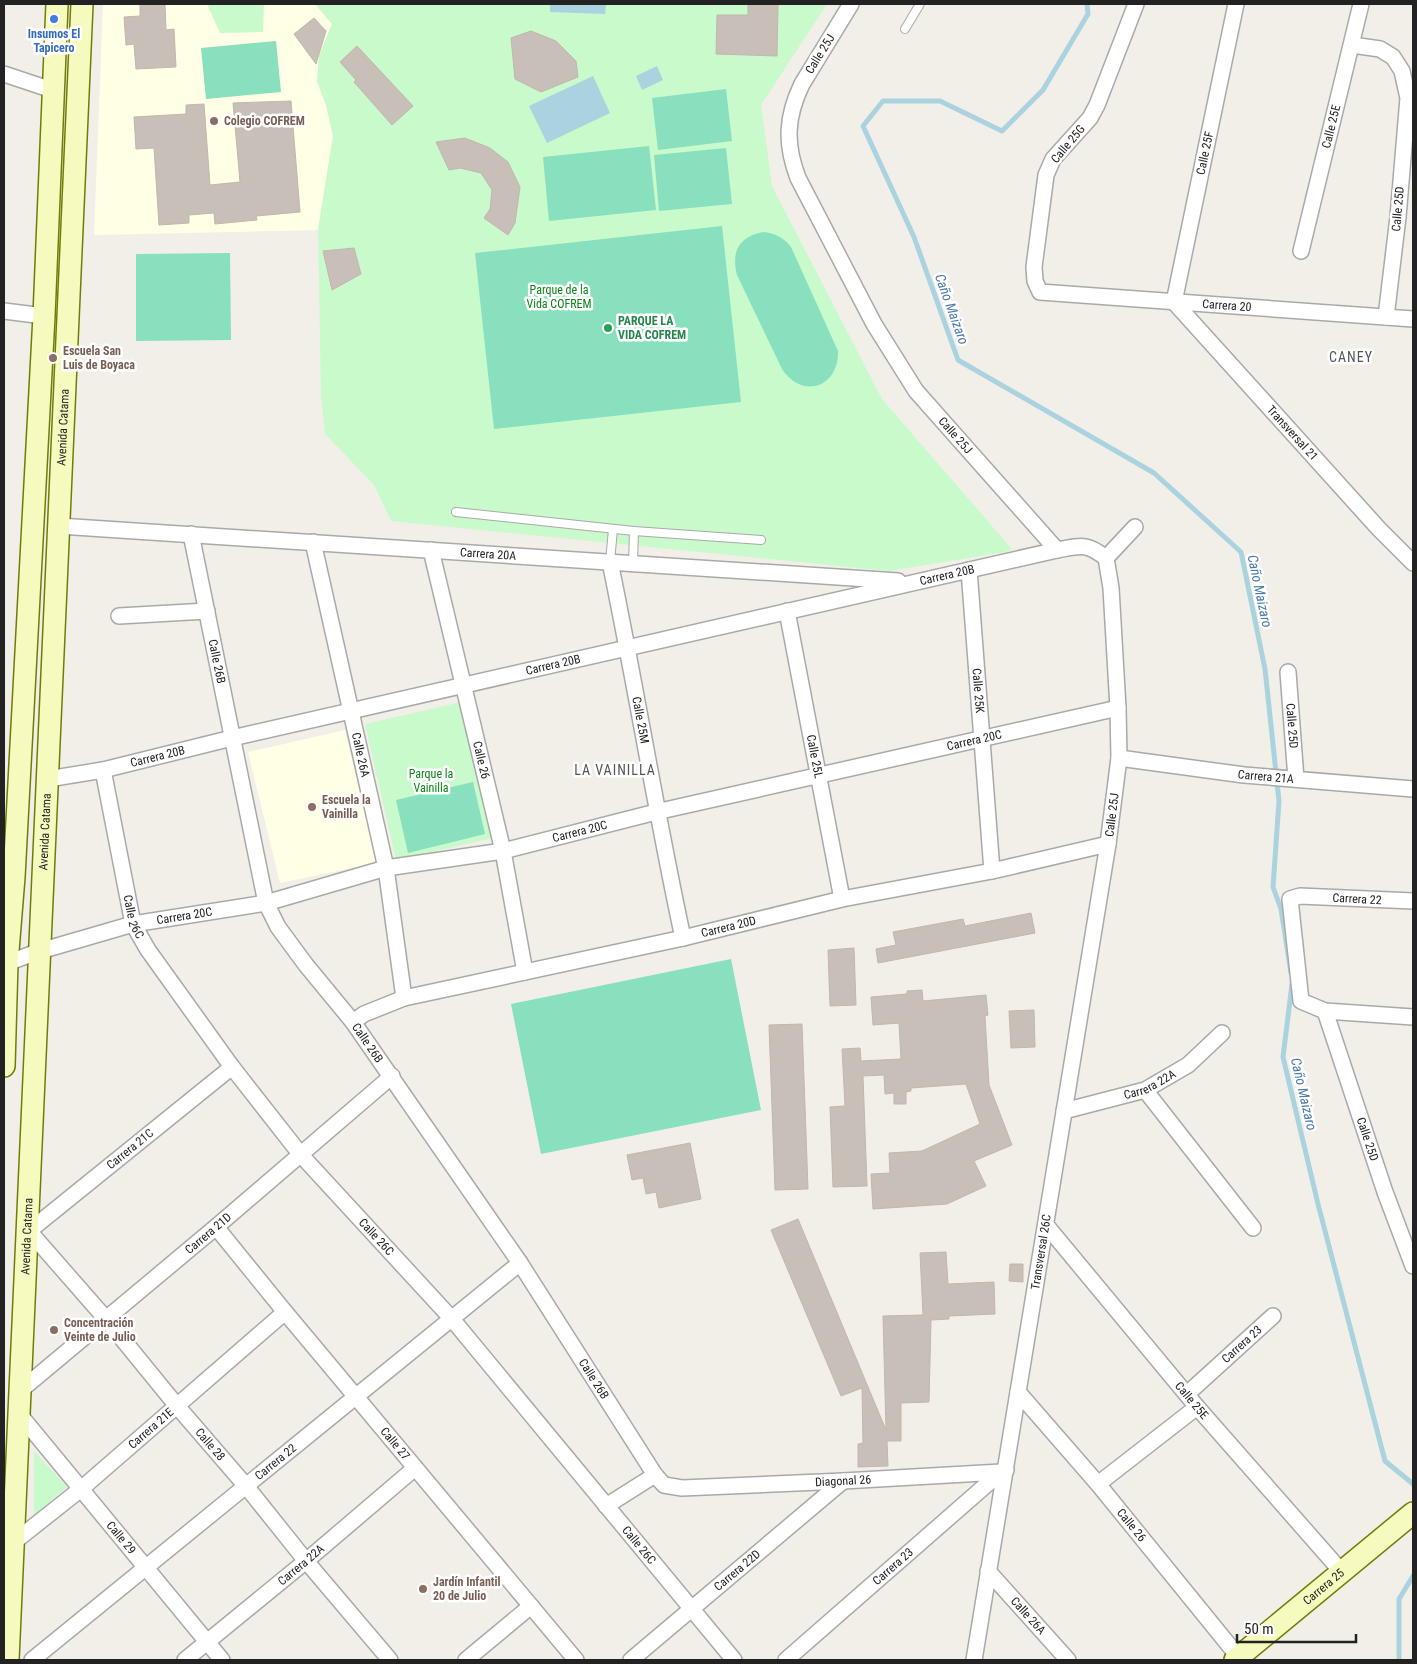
<svg xmlns="http://www.w3.org/2000/svg" width="1417" height="1664" font-family="'Roboto Condensed',sans-serif">
<style>
.education{fill:#ffffe5}
.park{fill:#c8facc}
.pitch{fill:#88e0be}
.water{fill:#aad3df}
.lines{fill:none;stroke-linecap:round;stroke-linejoin:round}
.stream{stroke:#aad3df;stroke-width:5}
.building{fill:#c7bfb8;stroke:#c4b6ab}
.lane-casing{stroke:#a9a9a9;stroke-width:10}
.street-casing{stroke:#a9a9a9;stroke-width:18}
.secondary-casing{stroke:#707d05;stroke-width:24}
.lane{stroke:#fff;stroke-width:8}
.street{stroke:#fff;stroke-width:15}
.secondary{stroke:#f7fabf;stroke-width:21}
.shop-dot{fill:#3f7fe0;stroke:#fff;stroke-width:2}
.education-dot{fill:#8d6e63;stroke:#fff;stroke-width:2}
.leisure-dot{fill:#2e9e5b;stroke:#fff;stroke-width:2}
.labels{text-anchor:middle;stroke-width:5;stroke-linejoin:round;paint-order:stroke}
.shop-label{font-size:12px;font-weight:bold;fill:#366cbe;stroke:#fff}
.street-label{font-size:12px;fill:#222;stroke:#fff}
.education-label{font-size:12px;font-weight:bold;fill:#785e54;stroke:#fff;text-anchor:start}
.park-label{font-size:12px;fill:#0c8416;stroke:#fff}
.leisure-label{font-size:12px;font-weight:bold;fill:#27864d;stroke:#fff;text-anchor:start}
.water-label{font-size:14px;font-style:italic;fill:#4a7aab;stroke:#fff}
.neighbourhood-label{font-size:14px;letter-spacing:1px;fill:#555;stroke:#fff}
</style>
<rect width="100%" height="100%" fill="#f2efe9"/>
<g class="education">
<polygon points="103,4 315,4 332,24 319,56 317,81 326,105 333,136 318,230 94,235"/>
<polygon points="345,730 376,863 280,883 248,752"/>
</g>
<g class="park">
<polygon points="207,4 264,4 263,32 220,33"/>
<polygon points="315,4 827,4 761,105 772,186 882,399 1012,549 1005,552 889,571 391,521 374,485 325,434 321,396 318,230 333,136 326,105 317,81 319,56 332,24"/>
<polygon points="466,701 497,837 396,860 365,724"/>
<polygon points="34,1451 67,1487 34,1515"/>
</g>
<g class="pitch">
<polygon points="276,41 281,92 206,99 201,48"/>
<polygon points="726,89 732,141 658,150 652,98"/>
<polygon points="649,146 656,210 549,221 543,157"/>
<polygon points="726,148 732,204 659,211 654,155"/>
<polygon points="722,226 741,402 494,429 475,253"/>
<path d="M764,232c12,2 19,5 27,15l47,104c1,36 -36,49 -56,18l-45,-94c-6,-24 2,-39 27,-43z"/>
<polygon points="230,253 231,340 136,341 136,254"/>
<polygon points="473,782 485,834 408,853 396,800"/>
<polygon points="731,959 761,1110 541,1154 511,1004"/>
</g>
<g class="water">
<polygon points="550,4 606,4 605,14 550,12"/>
<polygon points="657,66 663,80 642,90 636,76"/>
<polygon points="593,76 610,113 547,143 529,106"/>
</g>
<g class="lines">
<g class="stream">
<polyline points="1087,4 1088,14 1043,90 1002,131 940,101 883,101 863,126 914,237 958,360 1154,473 1241,552 1265,669 1279,801 1273,887 1281,909 1291,973"/>
<polyline points="1292,984 1283,1057 1318,1204 1385,1461 1413,1484"/>
<polyline points="1399,1660 1399,1599 1413,1576"/>
</g>
</g>
<g class="building">
<polygon points="140,4 165,4 166,30 174,29 176,67 136,69 134,44 126,45 124,17 140,16"/>
<polygon points="748,4 778,4 777,56 716,54 717,15 748,15"/>
<polygon points="314,18 326,31 316,64 294,34"/>
<polygon points="531,31 556,41 576,61 578,77 541,92 515,79 511,38"/>
<polygon points="357,46 413,106 392,125 354,82 356,80 340,62"/>
<polygon points="291,101 300,212 256,216 257,220 215,224 214,213 189,215 189,223 159,225 154,148 136,149 134,117 186,114 186,105 204,104 210,185 240,182 233,103"/>
<polygon points="465,138 490,148 508,162 520,187 515,223 508,235 484,218 490,209 492,190 481,173 460,168 449,170 436,142"/>
<polygon points="354,248 361,274 332,290 323,251"/>
<polygon points="1031,913 1035,933 878,963 876,949 896,945 893,932 963,919 965,926"/>
<polygon points="854,948 856,1005 830,1006 828,950"/>
<polygon points="922,990 923,1001 986,995 988,1015 985,1016 989,1085 1012,1145 974,1161 986,1186 947,1204 873,1209 871,1174 890,1173 889,1153 922,1151 980,1124 966,1084 911,1088 911,1091 906,1092 906,1104 894,1104 894,1093 885,1094 884,1075 863,1076 867,1186 833,1187 830,1107 845,1106 842,1049 860,1048 861,1061 901,1059 899,1023 873,1025 871,997 907,994 907,991"/>
<polygon points="1034,1010 1035,1047 1011,1048 1009,1011"/>
<polygon points="802,1024 808,1189 775,1190 769,1025"/>
<polygon points="690,1143 701,1199 659,1208 656,1192 646,1194 643,1178 632,1180 627,1155"/>
<polygon points="798,1219 886,1430 883,1316 923,1315 920,1253 946,1252 948,1284 994,1282 995,1314 949,1316 949,1319 931,1320 929,1402 901,1403 901,1441 887,1441 888,1466 858,1467 858,1444 863,1443 862,1388 841,1396 771,1230"/>
<polygon points="1010,1264 1023,1264 1023,1282 1009,1281"/>
</g>
<g class="lines">
<defs>
<g id="lane">
<polyline points="905,29 920,4"/>
<polyline points="456,512 634,531 761,540"/>
<polyline points="610,562 613,529"/>
<polyline points="633,563 634,531"/>
</g>
<g id="street">
<path id="s1" d="M851,4l-49,80c-16,33 -17,60 -4,94l76,146 42,67 141,159"/>
<path id="s2" d="M1136,4l-39,101 -7,13 -37,41 -7,16 -12,92 1,14 5,11 373,27"/>
<path id="s3" d="M1236,4l-62,298 205,227 34,34"/>
<polyline points="1352,45 1380,49 1393,57 1402,71 1408,98 1398,217 1386,317"/>
<polyline points="4,74 52,90"/>
<path id="s4" d="M1301,251l60,-247"/>
<polyline points="4,311 44,316"/>
<path id="s5" d="M59,526l839,55"/>
<path id="s6" d="M191,534l75,369 12,24 28,38 47,57 167,241 135,212 9,10 18,3 161,-7 158,-9 5,-2"/>
<path id="s7" d="M313,542l73,326 18,130"/>
<path id="s8" d="M431,550l72,301 22,121"/>
<polyline points="1106,558 1135,527"/>
<path id="s9" d="M610,562c26,125 46,251 73,376"/>
<path id="s10" d="M969,570l23,301"/>
<path id="s11" d="M787,611l55,288"/>
<polyline points="119,616 207,611"/>
<path id="s12" d="M1288,672l8,107"/>
<path id="s13" d="M1119,758l125,17 169,14"/>
<path id="s14" d="M103,770l30,154 15,26 84,117 69,88 151,164 282,341"/>
<path id="s15" d="M48,779l55,-9 129,-32 825,-188c23,-4 29,-8 49,8l5,30 7,120 1,50 -11,86 -134,816"/>
<polyline points="1413,901 1300,896 1290,899 1301,1001 1325,1011 1413,1017"/>
<path id="s16" d="M7,963l33,-12 93,-27 133,-21 120,-35 117,-17 153,-39 462,-104"/>
<path id="s17" d="M1325,1011l60,181 28,74"/>
<path id="s18" d="M353,1022l11,-8 40,-16 279,-60 159,-39 150,-28 116,-27"/>
<path id="s19" d="M232,1067l-203,164 77,88 71,87 69,80 60,75 84,99"/>
<polyline points="1145,1090 1253,1228"/>
<path id="s20" d="M1064,1111l81,-21 43,-25 34,-32"/>
<path id="s21" d="M1046,1225l151,182 144,164"/>
<path id="s22" d="M216,1227l69,85 291,348"/>
<path id="s23" d="M21,1390l195,-163 176,-151"/>
<path id="s24" d="M1018,1392l80,92 143,176"/>
<path id="s25" d="M1187,1394l86,-78"/>
<path id="s26" d="M20,1415l202,245"/>
<polyline points="1098,1484 1197,1407"/>
<polyline points="606,1506 655,1475"/>
<path id="s27" d="M14,1542l67,-53 204,-177"/>
<path id="s28" d="M988,1571l80,89"/>
<path id="s29" d="M32,1660l488,-397"/>
<path id="s30" d="M185,1660l121,-99 109,-93"/>
<polyline points="466,1660 531,1606"/>
<path id="s31" d="M631,1660l212,-179"/>
<path id="s32" d="M786,1660l215,-188"/>
</g>
<g id="secondary">
<polyline points="4,1066 7,963 14,877 44,316 57,4"/>
<path id="s33" d="M8,1660l74,-1656"/>
<path id="s34" d="M1235,1660l178,-147"/>
</g>
</defs>
<use href="#lane" class="lane-casing"/>
<use href="#street" class="street-casing"/>
<use href="#secondary" class="secondary-casing"/>
<use href="#lane" class="lane"/>
<use href="#street" class="street"/>
<use href="#secondary" class="secondary"/>
</g>
<circle class="shop-dot" cx="54" cy="19" r="5"/>
<g class="education-dot">
<circle cx="214" cy="121" r="5"/>
<circle cx="53" cy="358" r="5"/>
<circle cx="312" cy="807" r="5"/>
<circle cx="54" cy="1330" r="5"/>
<circle cx="423" cy="1589" r="5"/>
</g>
<circle class="leisure-dot" cx="608" cy="328" r="5"/>
<g class="labels">
<g class="shop-label">
<text x="54" y="38">Insumos El<tspan x="54" dy="14">Tapicero</tspan></text>
</g>
<g class="street-label">
<text transform="translate(820 54) rotate(-58)" y="4">Calle 25J</text>
<text dy="4" stroke="none"><textPath href="#s4" startOffset="128">Calle 25E</textPath></text>
<text transform="translate(1068 144) rotate(-50)" y="4">Calle 25G</text>
<text transform="translate(1205 153) rotate(-78)" y="4">Calle 25F</text>
<text transform="translate(1398 209) rotate(-85)" y="4">Calle 25D</text>
<text dy="4" stroke="none"><textPath href="#s2" startOffset="502">Carrera 20</textPath></text>
<text dy="4" stroke="none"><textPath href="#s33" startOffset="1234">Avenida Catama</textPath></text>
<text dy="4" stroke="none"><textPath href="#s3" startOffset="481">Transversal 21</textPath></text>
<text dy="4" stroke="none"><textPath href="#s1" startOffset="494">Calle 25J</textPath></text>
<text dy="4" stroke="none"><textPath href="#s5" startOffset="430">Carrera 20A</textPath></text>
<text dy="4" stroke="none"><textPath href="#s15" startOffset="922">Carrera 20B</textPath></text>
<text dy="4" stroke="none"><textPath href="#s6" startOffset="130">Calle 26B</textPath></text>
<text dy="4" stroke="none"><textPath href="#s15" startOffset="518">Carrera 20B</textPath></text>
<text dy="4" stroke="none"><textPath href="#s10" startOffset="121">Calle 25K</textPath></text>
<text dy="4" stroke="none"><textPath href="#s9" startOffset="161">Calle 25M</textPath></text>
<text dy="4" stroke="none"><textPath href="#s12" startOffset="54">Calle 25D</textPath></text>
<text dy="4" stroke="none"><textPath href="#s16" startOffset="994">Carrera 20C</textPath></text>
<text dy="4" stroke="none"><textPath href="#s7" startOffset="218">Calle 26A</textPath></text>
<text dy="4" stroke="none"><textPath href="#s11" startOffset="148">Calle 25L</textPath></text>
<text dy="4" stroke="none"><textPath href="#s15" startOffset="112">Carrera 20B</textPath></text>
<text dy="4" stroke="none"><textPath href="#s8" startOffset="216">Calle 26</textPath></text>
<text dy="4" stroke="none"><textPath href="#s13" startOffset="148">Carrera 21A</textPath></text>
<text transform="translate(1112 815) rotate(-83)" y="4">Calle 25J</text>
<text dy="4" stroke="none"><textPath href="#s16" startOffset="589">Carrera 20C</textPath></text>
<text dy="4" stroke="none"><textPath href="#s33" startOffset="829">Avenida Catama</textPath></text>
<text transform="translate(1357 899) rotate(3)" y="4">Carrera 22</text>
<text dy="4" stroke="none"><textPath href="#s14" startOffset="150">Calle 26C</textPath></text>
<text dy="4" stroke="none"><textPath href="#s16" startOffset="184">Carrera 20C</textPath></text>
<text dy="4" stroke="none"><textPath href="#s18" startOffset="389">Carrera 20D</textPath></text>
<text dy="4" stroke="none"><textPath href="#s6" startOffset="550">Calle 26B</textPath></text>
<text dy="4" stroke="none"><textPath href="#s20" startOffset="90">Carrera 22A</textPath></text>
<text dy="4" stroke="none"><textPath href="#s17" startOffset="135">Calle 25D</textPath></text>
<text transform="translate(130 1149) rotate(-39)" y="4">Carrera 21C</text>
<text dy="4" stroke="none"><textPath href="#s23" startOffset="244">Carrera 21D</textPath></text>
<text dy="4" stroke="none"><textPath href="#s33" startOffset="424">Avenida Catama</textPath></text>
<text dy="4" stroke="none"><textPath href="#s14" startOffset="554">Calle 26C</textPath></text>
<text transform="translate(1041 1252) rotate(-81)" y="4">Transversal 26C</text>
<text dy="4" stroke="none"><textPath href="#s25" startOffset="74">Carrera 23</textPath></text>
<text dy="4" stroke="none"><textPath href="#s6" startOffset="955">Calle 26B</textPath></text>
<text dy="4" stroke="none"><textPath href="#s21" startOffset="228">Calle 25E</textPath></text>
<text dy="4" stroke="none"><textPath href="#s27" startOffset="178">Carrera 21E</textPath></text>
<text dy="4" stroke="none"><textPath href="#s22" startOffset="281">Calle 27</textPath></text>
<text dy="4" stroke="none"><textPath href="#s19" startOffset="541">Calle 28</textPath></text>
<text dy="4" stroke="none"><textPath href="#s29" startOffset="314">Carrera 22</textPath></text>
<text dy="4" stroke="none"><textPath href="#s6" startOffset="1262">Diagonal 26</textPath></text>
<text dy="4" stroke="none"><textPath href="#s24" startOffset="175">Calle 26</textPath></text>
<text dy="4" stroke="none"><textPath href="#s26" startOffset="159">Calle 29</textPath></text>
<text dy="4" stroke="none"><textPath href="#s14" startOffset="959">Calle 26C</textPath></text>
<text dy="4" stroke="none"><textPath href="#s30" startOffset="150">Carrera 22A</textPath></text>
<text dy="4" stroke="none"><textPath href="#s32" startOffset="142">Carrera 23</textPath></text>
<text dy="4" stroke="none"><textPath href="#s31" startOffset="139">Carrera 22D</textPath></text>
<text dy="4" stroke="none"><textPath href="#s34" startOffset="115">Carrera 25</textPath></text>
<text dy="4" stroke="none"><textPath href="#s28" startOffset="60">Calle 26A</textPath></text>
</g>
<g class="education-label">
<text x="224" y="125">Colegio COFREM</text>
<text x="63" y="355">Escuela San<tspan x="63" dy="14">Luis de Boyaca</tspan></text>
<text x="322" y="804">Escuela la<tspan x="322" dy="14">Vainilla</tspan></text>
<text x="64" y="1327">Concentración<tspan x="64" dy="14">Veinte de Julio</tspan></text>
<text x="433" y="1586">Jardín Infantil<tspan x="433" dy="14">20 de Julio</tspan></text>
</g>
<g class="park-label">
<text x="559" y="294">Parque de la<tspan x="559" dy="14">Vida COFREM</tspan></text>
<text x="431" y="778">Parque la<tspan x="431" dy="14">Vainilla</tspan></text>
</g>
<g class="leisure-label">
<text x="618" y="325">PARQUE LA<tspan x="618" dy="14">VIDA COFREM</tspan></text>
</g>
<g class="water-label">
<text transform="translate(952 309) rotate(70)" y="5">Caño Maizaro</text>
<text transform="translate(1260 591) rotate(78)" y="5">Caño Maizaro</text>
<text transform="translate(1304 1094) rotate(77)" y="5">Caño Maizaro</text>
</g>
<g class="neighbourhood-label">
<text x="1351" y="362">CANEY</text>
<text x="615" y="775">LA VAINILLA</text>
</g>
</g>
<rect width="1417" height="1664" fill="none" stroke="#222222" stroke-width="10"/>
<path d="M1237 1634v8h119v-8" fill="none" stroke="#222222" stroke-width="2.5"/>
<text x="1244" y="1634" font-size="15" fill="#222222" stroke="#ffffff" stroke-width="4" paint-order="stroke">50 m</text>
</svg>
